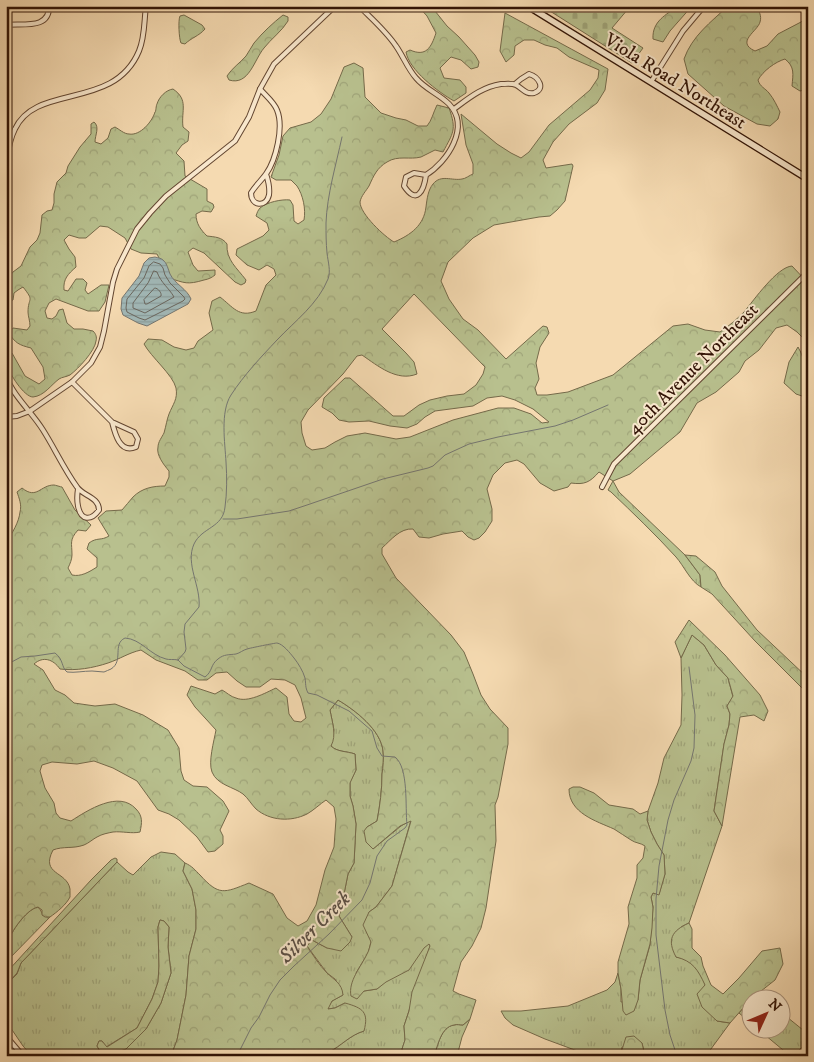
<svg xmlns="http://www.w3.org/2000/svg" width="814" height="1062" font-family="'IM FELL DW Pica',serif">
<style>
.grass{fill:url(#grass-tufts);stroke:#756a4a;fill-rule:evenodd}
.forest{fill:url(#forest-crowns);stroke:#756a4a;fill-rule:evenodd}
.cemetery{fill:url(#cemetery-stones);stroke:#756a4a}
.water{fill:url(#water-rules);stroke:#757670}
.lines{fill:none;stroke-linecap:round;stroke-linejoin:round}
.shore{stroke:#6a665e;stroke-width:1}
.stream{stroke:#757670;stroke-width:1}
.minor-casing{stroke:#634631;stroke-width:6}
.secondary-casing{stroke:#321406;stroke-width:8}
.minor{stroke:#f8e7cc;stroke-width:4}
.secondary{stroke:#f8e7cc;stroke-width:5.5}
.labels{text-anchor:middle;stroke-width:4;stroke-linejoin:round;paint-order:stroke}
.street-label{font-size:19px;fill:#321406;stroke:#f8e7cc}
.water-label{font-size:20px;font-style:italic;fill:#594d44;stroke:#f8e7cc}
</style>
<defs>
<pattern id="grass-tufts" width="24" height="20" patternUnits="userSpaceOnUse" patternTransform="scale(1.25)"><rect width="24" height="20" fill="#b8c08e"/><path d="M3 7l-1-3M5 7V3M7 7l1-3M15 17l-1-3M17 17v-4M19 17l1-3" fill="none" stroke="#9fa479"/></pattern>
<pattern id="forest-crowns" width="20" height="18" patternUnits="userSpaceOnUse" patternTransform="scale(1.25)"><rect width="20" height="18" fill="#b8c08e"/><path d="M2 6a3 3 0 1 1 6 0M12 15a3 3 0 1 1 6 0" fill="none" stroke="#9fa479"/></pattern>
<pattern id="cemetery-stones" width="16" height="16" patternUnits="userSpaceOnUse" patternTransform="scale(1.25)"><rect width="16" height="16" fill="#b8c08e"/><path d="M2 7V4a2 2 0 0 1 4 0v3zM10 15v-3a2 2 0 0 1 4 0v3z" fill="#9fa479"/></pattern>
<pattern id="water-rules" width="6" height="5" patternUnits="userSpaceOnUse" patternTransform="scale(1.25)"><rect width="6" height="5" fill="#a1b8b7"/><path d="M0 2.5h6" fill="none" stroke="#8b9d9c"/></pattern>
</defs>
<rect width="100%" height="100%" fill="#f5dab1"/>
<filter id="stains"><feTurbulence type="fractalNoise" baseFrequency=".004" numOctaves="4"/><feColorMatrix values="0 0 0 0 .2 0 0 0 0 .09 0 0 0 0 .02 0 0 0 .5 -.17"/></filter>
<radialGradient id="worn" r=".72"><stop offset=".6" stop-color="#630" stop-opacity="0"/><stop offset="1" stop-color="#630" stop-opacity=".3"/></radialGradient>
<g class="grass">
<path d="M613,481l6,11 66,63 15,20 1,12c-11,-6 -17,-21 -25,-30 -21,-23 -43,-44 -65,-65l-3,-2z"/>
<path d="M692,635l12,10 12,20 12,13 5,19 -6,9 3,8 -1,11 -5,19 -10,67 8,15 -33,97 -8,4 -5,30c4,1 9,1 12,3 17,12 23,42 29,61l13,2 -22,30v3h-63l-3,-13 -20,4 -2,9h-29l-46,-17 -32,-14 -8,-7 -4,-7h20l47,-5 39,-16 8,-8 3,-9 3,16v13l17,-2 2,-20 10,-35 3,-38 -2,-10 2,-4 6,1 6,-20 -1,-19 -7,-11 -6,-12 -4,-12 1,-9 10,-28 6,-25 17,-33 1,-30 -1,-37z"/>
<path d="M338,700c17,10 43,30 45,51 1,7 0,16 -1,23 0,16 -2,31 -5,47l-10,6 6,22 28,-23 10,-6 -19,66 -16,21 -7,5 2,30 -3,11 -12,20 8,18 13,-2 52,-46 1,3 -26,80 1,14 -3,9 2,7h-77l2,-4c12,-6 21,-17 35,-21l-19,-28 -10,5 -8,1 5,-8 11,-6 -8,-16 -8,-6 -20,-27 5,-6 15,8 25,-11 -13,-21 2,-7 7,-35 6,-11 2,-39 -3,-18 -3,-10v-14l6,-12 -1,-16c-9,-3 -18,-2 -24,-8l3,-16 -4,-20z"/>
<path d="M161,852l14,2 10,9 -2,8 9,18 4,21v19l-7,27 -3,39 -9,45 -6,16h-139l-9,-10 -17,-25v-36l11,-11 4,-11 96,-101 11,10 5,3 18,-18zM160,920l4,1 5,6 -1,20 3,26 -10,30 -15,26 -20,20 -16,5 -9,-1 -4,-7 2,-5h3l4,6 31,-19 15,-29 6,-17 1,-16 -1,-39z"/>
<path d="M38,907c6,6 2,10 12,10l-43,44c0,-4 -1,-9 -1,-12 1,-13 20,-40 32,-42z"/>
<polygon points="761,991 767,999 752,1000 751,1023 739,1013 751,999"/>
<polygon points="782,1013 803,1030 805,1039 808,1039 808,1042 798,1051 789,1055 759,1030 782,1030"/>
<path d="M470,1019l-8,18 -5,19h-23c4,-11 7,-29 20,-31 3,-1 6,0 9,0z"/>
</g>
<g class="forest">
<path d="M418,6h13l16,20 12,11 16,18 4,7 -1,5 -7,2 -10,-9 -10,-3 -11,11 4,10 16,2 6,7v6l-12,8c-16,-9 -45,-31 -48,-49l4,-2c16,7 21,-2 26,-17l-9,-17z"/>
<path d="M678,6h14l-22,25 -7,11 -10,-3c-1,-18 13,-24 25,-33z"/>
<path d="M728,6h27c4,4 7,10 5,16 -2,9 -25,20 -5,29l12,-5 11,-12 23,-12 7,-6v73l-8,2 -8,-5c1,-12 3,-19 -7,-27 -10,3 -22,12 -27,21 2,7 7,8 11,13 5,6 8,13 11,19l-2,7 -8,7 -13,-2 -33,-18 -36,-32 -4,-15c8,-23 27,-37 44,-53z"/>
<path d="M505,13l103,56 -3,21 -8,13 -28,21 -16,18 -10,18 3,8 26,-4 1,2 -8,35 -8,9 -7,6 -11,1 -45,8 -21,13 -25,24 -7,19 8,18 14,20 15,11 28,29 37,-33 4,1 2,6 -9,14 -4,16 3,16 -4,9 2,7h10l21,-3 45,-17 60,-49 15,-2 17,6 15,2c9,-6 17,-13 24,-20 10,-12 33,-45 48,-46l16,17v55h-5l-6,-6 -10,-7 -11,3 -17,22 -14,11 -6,11 -23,20 -19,11 -17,29 -50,42 -17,7 -14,-9c-9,10 -14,13 -28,11l-3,4 -14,4 -14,-8 -16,-19 -7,-4 -12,3 -12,12 -6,14 5,20v12l-7,11 -6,6 -5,2 -6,-3 -6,-6 -19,3 -14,4 -10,-1 -6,-8c-13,-1 -22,11 -31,19v6l14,24 55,57 13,17 9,22 8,21 9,14 18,19v16l-10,53 -3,8 1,36 -10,67 -5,20 -9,18 -11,16 -8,29 6,3 17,6 -6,19 -7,6c-3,0 -6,-1 -9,0 -13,2 -16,20 -20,31h-30l-2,-7 3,-9 -1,-14 5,-15 3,-19 18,-46 -1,-2 -5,4 -15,22 -23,12 -9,7 -13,2 -7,8 -6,-3c-3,-15 10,-29 16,-42 2,-3 3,-8 4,-12l-8,-17 6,-13 7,-5 16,-21 19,-65 -11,5 -27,23 -7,-7 -2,-11 3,-4 10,-6c3,-16 5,-31 5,-47 1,-7 2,-16 1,-23 -2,-21 -28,-41 -45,-51l-8,10c2,12 7,25 1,36 6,6 15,5 24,8l1,16 -6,13v13l3,10 3,18 -2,39 -6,11 -7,35 -2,7 13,21 -2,5 -9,9 -14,-3 -15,-8 -5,6c6,9 12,19 20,27 7,7 15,10 16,22l-11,6 -4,8 7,-1 10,-5c18,5 24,9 19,28 -14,4 -23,15 -35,21l-2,4h-156l6,-16 9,-45 3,-39 7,-27v-19l-4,-21 -9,-18 2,-8c7,3 10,7 15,12 19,21 24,18 49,8l24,11 14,24 11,8 9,-5 9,-16 9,-35 9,-23 2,-28 -2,-12 -8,-7c-6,4 -12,10 -19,14 -16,8 -37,7 -51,-5 -5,-5 -8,-11 -13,-15 -9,-7 -26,-9 -31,-22 -4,-10 2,-31 4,-42l-21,-23 -8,-12 4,-9 24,8 7,-4c4,2 9,7 14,8 12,5 29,-5 40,-10l11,9 2,17 5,7 7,1 5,-4 -5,-20 -6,-13 -10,-5 -14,-1 -11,8h-14l-9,-6 -10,-9 -11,1 -9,7h-9l-13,-9 -29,-11 -15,-10c-13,3 -21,9 -33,13 -15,5 -32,8 -48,6 -7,-10 -17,-13 -26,-5l9,6 12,20 10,5 9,8 21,3 20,-2 28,11 25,15 11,18 2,23 3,9 9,6 14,1 16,14 6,10 -9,19 3,6v8l-8,7 -7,1 -11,-15 -18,-17 -10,-6 -11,-4 -21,-29 -24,-13 -19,-7 -17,3 -25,-2 -10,3 -2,6 5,17 9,15 2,10 4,5 11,3c17,-11 48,-31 65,-12 7,7 6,14 4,23 -8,2 -18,-1 -27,0 -5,1 -11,2 -16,5 -4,2 -8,6 -13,8 -11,4 -21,1 -31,5 -13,25 14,21 17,39 0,2 0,6 0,8 -4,8 -13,15 -20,20h-5l-3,-2v-5l-4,-3c-12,2 -31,29 -32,42 0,3 1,8 1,12l-1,2v-421c6,-8 13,-20 14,-30 2,-7 -1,-14 -3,-20l5,-4c15,12 18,-3 32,-3 1,0 7,2 8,2l13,23 16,15 -5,6 -8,-1c-9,10 -6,13 -6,25 0,4 -2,9 -4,13l4,7c9,2 17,-3 25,-8v-9l-10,-9 2,-6c8,-6 12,-2 20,-7l-11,-18 8,-7 16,-1c4,-4 7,-9 11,-13 9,-9 20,-11 32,-11l4,-9v-6c-5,-6 -13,-16 -11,-24 0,-5 4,-10 6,-14 2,-7 3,-14 5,-19 4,-10 9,-15 7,-26 -3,-13 -25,-31 -32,-44l4,-5 14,1 12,7 12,3 8,-2 4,-7 15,-11 -4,-17 3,-12 8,-4c13,10 19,21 36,14l10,-26 10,-10 -2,-6 -7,-4 -8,5 -12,-5 -11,-10 1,-6 26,-13 6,-6 -2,-7 -11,-7c1,-3 2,-6 4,-8 7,-6 22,-9 30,-8l3,5 1,16 4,3 6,-4c2,-11 -1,-25 -7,-34 -2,-2 -4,-4 -6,-6h-15l-5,-3 8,-22 4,-19 7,-8 21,-6 10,-8 10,-15 13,-32 10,-4 9,5 2,29 16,16 15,5 10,2 12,6h9c5,-6 6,-13 10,-21l12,3c8,22 4,25 -6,44l-8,-2c-5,2 -9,5 -14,7 -11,3 -23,-2 -34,5 -10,6 -13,13 -18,24 -3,5 -8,10 -9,16 0,12 25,35 34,40 17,-7 30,-17 32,-35 1,-8 2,-17 7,-23 8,-10 19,-3 29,-5 3,0 8,-4 11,-5v-10l-7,-19 -5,-31 36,30 14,9 10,5 8,-6 20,-27 41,-35 8,-12 1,-8 -30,-13 -12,-9 -12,-3 -11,-5h-10l-9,6 -1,9 -8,7 -6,-11zM414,294l71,73 -2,7 -7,11 -12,9 -17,2 -17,4 -11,5 -15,11h-11l-43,-38h-5l-21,20 -2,9 10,6 7,7 10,2 20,-1 21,5 17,2 10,-4 8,-7 10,-6 38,-5 14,-8 15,-2 13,4 18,9 16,13 -7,1 -11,-9 -17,-6h-16l-45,12 -43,17 -14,2 -31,-6 -18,3 -12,6 -10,6 -13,2 -6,-4 -4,-13 -1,-11 7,-12 35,-36 14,-18 5,-1c16,11 35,27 55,19l-3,-12 -8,-9 -24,-24z"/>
<path d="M184,15l18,10 3,4c-6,7 -14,9 -20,15l-4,-1c-2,-4 -3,-23 -1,-27z"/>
<path d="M283,15l5,2v4c-6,10 -17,18 -24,27 -10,12 -15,38 -35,32l-2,-4c5,-8 13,-13 19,-20 3,-4 5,-9 8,-13 9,-11 19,-20 29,-28z"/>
<path d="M173,89c16,11 8,21 10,38l6,5 -1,9 -6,4 -6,8 8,8 1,15 22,13v12l6,3 1,3 -3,5 -9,-1 -6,3c0,10 5,16 11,22 8,1 15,1 20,8 -1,16 10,24 19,36l-1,3 -4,2 -6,-3 -31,-29 -11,-5 -5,4 5,13 5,6 17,-1v5c-4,3 -6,4 -11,5 -17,5 -19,3 -35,-2l-12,-24 -16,-1 -10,-4 -6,-11 -17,-11 -8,-1 -14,12h-7l-10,-3 -5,5 5,9 6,8 1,10c-8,7 -13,12 -12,23l4,1 8,-12h7l4,4 -2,7 3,4 13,-9h8l-4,17 -6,9h-11l-32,-12 -7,4 -4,8 2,7 5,1 4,-3 3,-6 4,-1 4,14 7,6h9l10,2c3,3 4,6 3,10 -1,10 -18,28 -26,34 -4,2 -8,2 -11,4 -8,6 -15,17 -26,18 -9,0 -24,-24 -26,-32 -1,-4 -1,-8 -1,-12h6l13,23 14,8 6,-5 -2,-12 -12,-19c-12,-3 -16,-5 -22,-15l4,-5 14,2 3,-4c0,-5 -2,-10 -2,-14 0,-15 7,-10 -5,-25l-5,3 -4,3 -1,7 -4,2 -3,-4v-17l7,-9 8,-6 9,-19 7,-7 3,-7 2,-18 5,-4 5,-1 2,-7v-9l3,-12 9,-9 2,-7 12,-19 11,-13v-10l3,-2c6,5 1,13 1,20l6,2 7,-6 3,-9 4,-2c4,2 9,7 14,7 11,2 23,-12 26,-22 1,0 1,-7 2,-8 2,-7 9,-14 16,-15z"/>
<path d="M798,347c8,13 8,29 9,44l-5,5 -6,-2 -12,-11 5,-21z"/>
<polygon points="685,555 696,556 715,572 722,586 757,630 808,678 808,694 755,641 712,594 701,587 700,575"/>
<polygon points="689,620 725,655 760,695 768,711 764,721 754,715 740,717 722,826 714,811 724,744 729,725 730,714 727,706 733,696 728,678 716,665 704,645 692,635 681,658 675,642"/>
<path d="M573,787h7l14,6 15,12 24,4 7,5 8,-3 -1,9 4,12 6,12 7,11 1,19 -6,21 -6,-2 -2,4 2,10 -1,21 -2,16 -10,36 -2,20 -4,11 -8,4 -3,-4 -2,-22 -3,-16v-11l11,-38 -1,-17 9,-29v-13l6,-7 2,-12c-4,-3 -10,-3 -14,-6 -6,-4 -11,-7 -17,-11 -18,-8 -45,-16 -45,-40z"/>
<polygon points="115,858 117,859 117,862 21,963 17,973 6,985 6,973 91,880 111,860"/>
<polygon points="160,920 164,921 169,927 168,947 171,973 161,1003 146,1029 126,1049 110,1054 101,1053 97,1046 99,1041 102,1041 107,1047 137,1028 152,999 158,982 159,966 158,927"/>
<path d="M689,923l3,6v19l9,9 2,9 8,19 12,9 16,-16 23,-27 18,-3 3,16 -8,16 -24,19 -21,24 -13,-2 -15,-14 -5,-13 8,-9c-7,-15 -12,-24 -29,-28 -9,-17 -5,-26 13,-34z"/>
<polygon points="634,1036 642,1043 645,1056 620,1056 626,1037"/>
</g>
<polygon class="cemetery" points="542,6 623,6 628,9 612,28 643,48 632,63"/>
<path class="water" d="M155,257c3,1 6,1 8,3 4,3 5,9 7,14 5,10 17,15 21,25l-3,5 -41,22 -9,-3 -15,-8 -2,-6 1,-11 17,-22 5,-13 5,-5z"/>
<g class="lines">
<g class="shore">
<polygon points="154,262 160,264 163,268 165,275 170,283 184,297 185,299 183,301 145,320 139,318 127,312 126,308 127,299 144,278 149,266"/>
<path d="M154,271l3,1c4,11 12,16 17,25l-29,16 -12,-5v-5l15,-20z"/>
<path d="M155,288c3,0 7,5 6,8l-14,8h-2l-1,-4z"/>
</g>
<g class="stream">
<polyline points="223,519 237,519 289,511 307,505 383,479 428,468 433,466 445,455 469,444 498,437 555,426 573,420 608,405"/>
<path d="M178,660l7,-8 1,-3 -2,-17 1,-8 14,-17c2,-21 -14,-43 -5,-63 8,-17 29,-16 31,-37 2,-14 2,-30 1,-45 -1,-19 -6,-50 5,-67 13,-20 30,-38 46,-55 18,-19 41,-36 51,-61 3,-8 0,-17 -1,-26 -1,-10 -1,-20 -1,-30 1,-28 10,-58 16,-86"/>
<path d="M6,665l15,-8 14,-1 20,-3c9,7 6,14 12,19 8,1 16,-1 25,-1 4,0 8,1 12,1 2,-1 5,-2 7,-3 13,-8 1,-25 14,-31 16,1 25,17 41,21 3,1 8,0 12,1l6,6 21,11c8,-6 5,-12 13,-18 6,-5 11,-4 18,-5 4,-1 7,-4 11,-5 3,-1 28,-6 30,-6 6,1 13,10 17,15 4,5 9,13 11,20 1,6 0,9 3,15l9,2 32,16 23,20 5,17 5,8 13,1c14,11 10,51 12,68l-2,3 -18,13 -10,15 -7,27 -8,17 -33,34 -35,32 -14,14 -10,15 -11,22 -8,11 -14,28"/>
<polyline points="677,1056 670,1035 665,1010 656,935 656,899 659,866 668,820 674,800 691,761 694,748 695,715 689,667"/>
</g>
<defs>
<g id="minor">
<path d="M359,6c13,13 27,25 37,40 7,10 12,23 20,32 9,11 23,16 33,26 22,23 -2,58 -23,71l-12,-2 -8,4 -2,9c13,20 20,4 22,-11"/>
<path d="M6,25c16,-2 44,5 43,-19"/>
<polyline points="651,82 683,31 704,6"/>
<path d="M260,89c6,7 14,13 17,21 7,17 -1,50 -11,64 -5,7 -11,12 -15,19 0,13 15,15 18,2 1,-7 -1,-15 -3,-21"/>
<path d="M454,109c15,-11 28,-22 47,-25 5,0 11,-1 15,1 6,3 10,10 18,8 12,-4 5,-16 -5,-19l-8,5 -6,5"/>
<path d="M6,197c1,-22 -1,-48 9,-68 21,-46 99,-18 124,-78 6,-14 5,-30 7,-45"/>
<path d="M6,376c7,20 26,36 37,54 12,19 21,39 34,57 6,9 22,10 22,23 -8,11 -18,11 -21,-4 -1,-5 -1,-11 0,-17"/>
<path d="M72,382l40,40 22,10 4,7 -2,8c-16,7 -21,-13 -24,-25"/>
<polyline points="6,417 17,416 30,411 72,382 91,363 100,347 104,331 113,282 117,269 137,229 150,213 166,196 225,149 235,141 249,117 260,89 274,64 335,6"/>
<polyline points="602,487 614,464 808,272"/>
<polyline points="6,1036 23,1056"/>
</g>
<polyline id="secondary" points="528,6 808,179"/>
</defs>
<use href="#minor" class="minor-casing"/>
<use href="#secondary" class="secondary-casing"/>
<use href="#minor" class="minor"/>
<use href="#secondary" class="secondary"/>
</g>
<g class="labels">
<g class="street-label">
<text transform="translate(676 80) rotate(32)" y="7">Viola Road Northeast</text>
<text transform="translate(692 368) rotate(-45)" y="7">40th Avenue Northeast</text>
</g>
<g class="water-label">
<text transform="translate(314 927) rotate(-45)" y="7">Silver Creek</text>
</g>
</g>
<rect width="814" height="1062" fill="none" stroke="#f5dab1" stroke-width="25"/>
<rect x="8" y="8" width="799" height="1047" fill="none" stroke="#321406" stroke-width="2.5"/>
<rect x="12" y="12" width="789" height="1037" fill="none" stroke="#321406"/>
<g transform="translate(766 1014) rotate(46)"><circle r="24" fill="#f8e7cc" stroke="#a9937d"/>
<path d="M0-4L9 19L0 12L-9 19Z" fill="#8f2418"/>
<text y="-8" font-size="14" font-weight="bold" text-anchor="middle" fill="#321406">N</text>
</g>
<rect width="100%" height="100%" filter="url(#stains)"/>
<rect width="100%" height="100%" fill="url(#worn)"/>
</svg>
